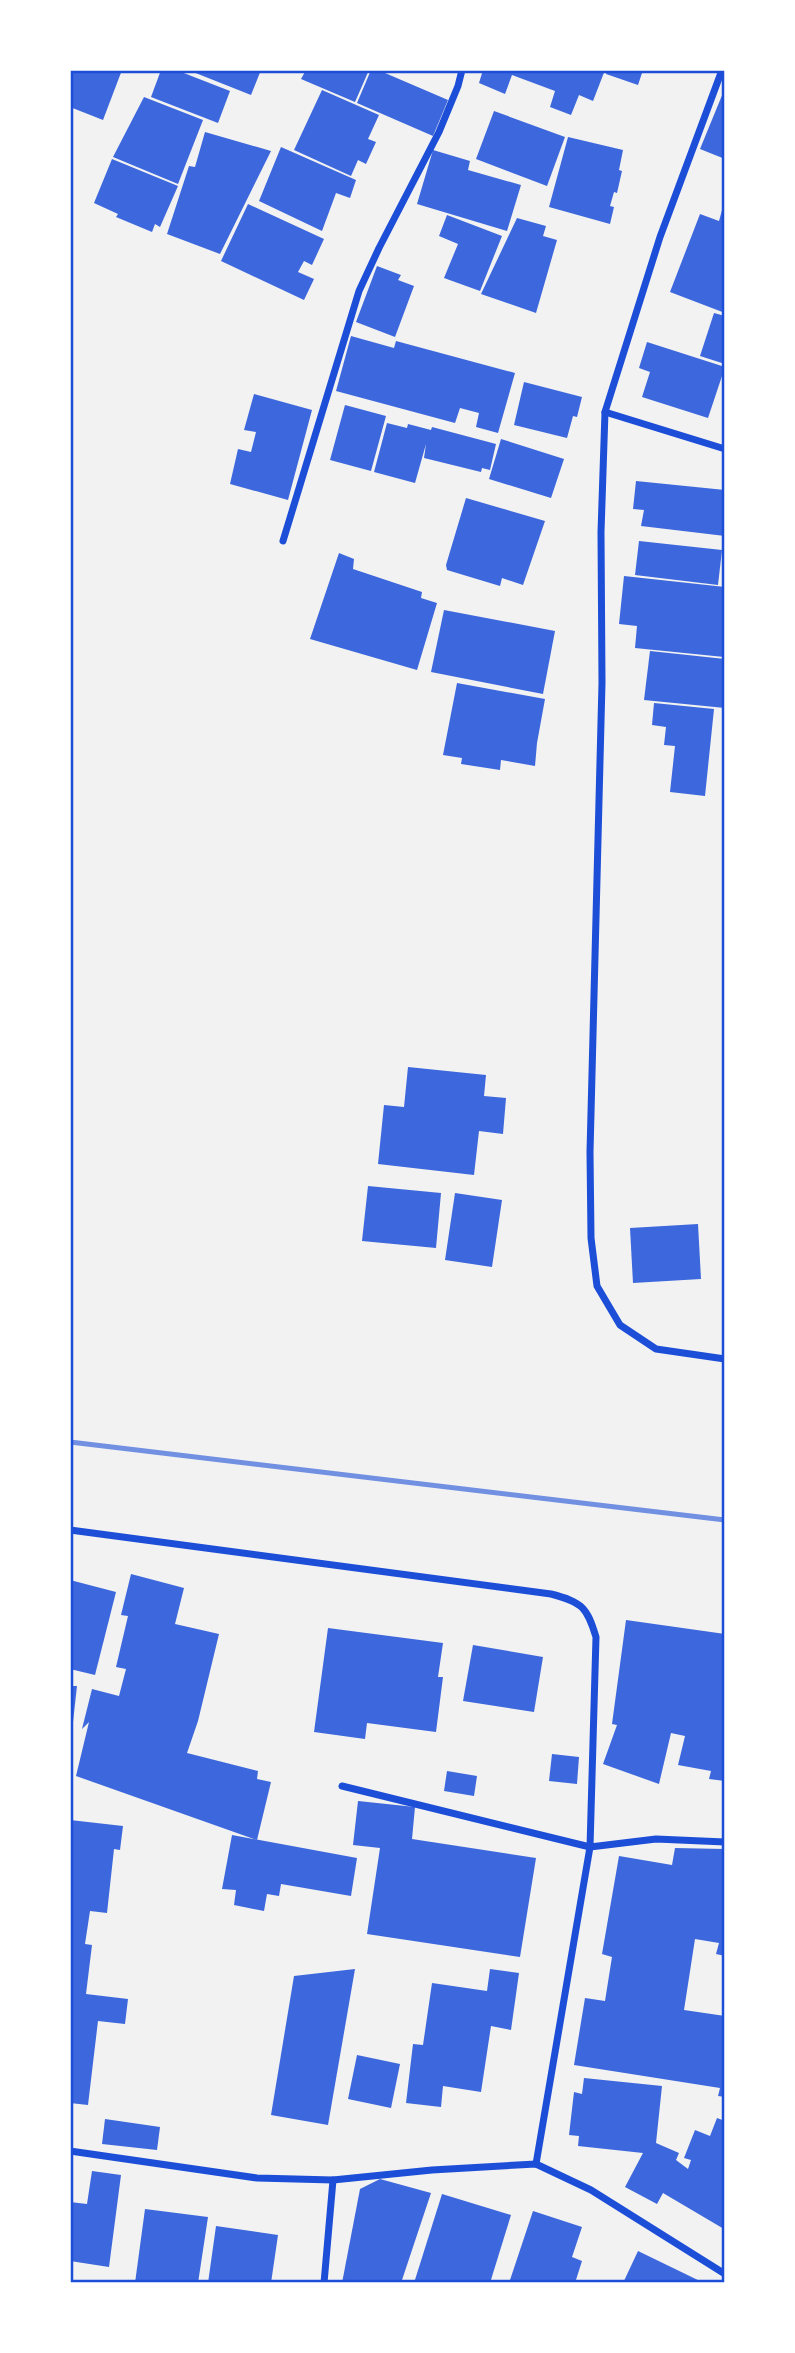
<svg xmlns="http://www.w3.org/2000/svg" width="795" height="2353" font-family="Poppins,sans-serif">
<style>
.building{fill:#3d67dc}
.lines{fill:none;stroke-linecap:round;stroke-linejoin:round}
.minor{stroke:#1d4ed8;stroke-width:7}
.rail{stroke:#7290e2;stroke-width:5}
.neatline{fill:none;stroke:#1d4ed8;stroke-width:2.5}
</style>
<rect width="100%" height="100%" fill="#f2f2f2"/>
<g class="building">
<polygon points="70,70 122,70 103,120 70,107"/>
<polygon points="161,70 176,70 230,91 218,123 151,97"/>
<polygon points="188,70 261,70 251,95"/>
<polygon points="306,70 369,70 355,102 301,79"/>
<polygon points="371,70 378,70 448,100 433,136 357,103"/>
<polygon points="483,70 605,70 593,101 579,95 571,115 550,107 555,91 512,75 505,94 479,83"/>
<polygon points="607,70 643,70 638,85 606,74"/>
<polygon points="725,88 725,159 700,149"/>
<polygon points="322,90 379,115 368,139 376,142 366,164 358,160 351,176 294,150"/>
<polygon points="144,97 203,120 178,184 113,157"/>
<polygon points="494,111 565,137 547,186 476,159"/>
<polygon points="205,132 271,151 220,254 167,234 189,166 195,167"/>
<polygon points="568,137 623,150 619,170 622,171 617,193 614,192 610,206 614,207 610,224 549,207"/>
<polygon points="281,147 356,180 350,198 336,193 322,231 259,201"/>
<polygon points="433,150 470,161 468,170 521,185 507,231 417,204"/>
<polygon points="112,159 178,186 160,227 155,224 152,232 116,217 118,214 94,203"/>
<polygon points="248,204 324,239 312,265 304,261 298,272 314,279 304,300 221,261"/>
<polygon points="722,210 725,211 725,313 670,292 700,214 719,221"/>
<polygon points="447,215 502,236 480,291 444,278 458,244 439,236"/>
<polygon points="517,218 546,226 543,236 557,240 536,313 481,294"/>
<polygon points="377,266 401,275 398,280 414,286 395,337 356,322"/>
<polygon points="714,313 725,316 725,364 700,356"/>
<polygon points="351,336 394,348 396,341 515,373 498,433 476,427 479,413 460,408 455,423 336,391"/>
<polygon points="647,342 725,367 708,418 642,397 650,372 639,368"/>
<polygon points="524,382 582,397 577,417 573,416 567,438 514,425"/>
<polygon points="254,394 312,410 288,500 230,484 238,449 251,452 256,432 244,430"/>
<polygon points="345,405 386,416 371,471 330,460"/>
<polygon points="387,423 407,428 408,424 431,430 432,427 496,444 490,470 482,468 481,472 424,458 426,444 415,483 374,472"/>
<polygon points="501,439 564,459 551,498 489,479"/>
<polygon points="636,481 725,490 725,536 641,526 644,510 633,509"/>
<polygon points="466,498 545,521 523,585 502,578 500,586 447,570 446,565"/>
<polygon points="639,541 722,550 718,585 635,575"/>
<polygon points="339,553 354,559 353,569 422,592 421,598 437,603 417,670 310,639"/>
<polygon points="624,576 725,587 724,657 635,648 637,626 619,624"/>
<polygon points="444,610 555,631 543,694 431,672"/>
<polygon points="650,651 725,659 725,708 644,700"/>
<polygon points="457,683 545,699 537,743 535,766 501,760 500,770 461,764 462,758 443,755"/>
<polygon points="654,703 714,709 705,796 670,792 675,746 664,745 666,727 652,725"/>
<polygon points="408,1067 486,1075 484,1096 506,1098 503,1134 479,1131 474,1175 378,1164 384,1105 404,1107"/>
<polygon points="368,1186 441,1193 436,1248 362,1241"/>
<polygon points="455,1193 502,1200 492,1267 445,1260"/>
<polygon points="698,1224 701,1279 633,1283 630,1228"/>
<polygon points="131,1574 184,1588 175,1624 219,1634 198,1721 187,1753 258,1771 257,1779 271,1782 257,1840 76,1776 89,1722 82,1729 92,1689 119,1696 126,1669 116,1667 128,1616 121,1615"/>
<polygon points="70,1580 116,1592 95,1675 70,1669"/>
<polygon points="626,1620 725,1634 725,1781 709,1779 711,1771 678,1765 685,1736 671,1733 659,1784 603,1764 617,1725 612,1724"/>
<polygon points="328,1628 443,1643 438,1677 443,1677 436,1732 367,1723 365,1739 314,1732"/>
<polygon points="473,1645 543,1657 534,1712 463,1701"/>
<polygon points="70,1686 77,1686 72,1731 70,1731"/>
<polygon points="552,1754 579,1757 577,1784 549,1781"/>
<polygon points="447,1771 477,1776 474,1796 444,1791"/>
<polygon points="358,1801 415,1807 412,1839 536,1858 520,1957 367,1934 380,1848 353,1845"/>
<polygon points="70,1820 123,1826 120,1850 114,1849 107,1913 90,1911 85,1944 92,1945 86,1994 128,1999 125,2024 98,2021 88,2105 70,2103"/>
<polygon points="232,1835 357,1858 351,1896 281,1884 279,1896 267,1894 264,1911 234,1905 236,1890 222,1889"/>
<polygon points="675,1848 725,1849 725,1956 716,1954 719,1943 695,1939 684,2010 725,2016 725,2097 718,2096 720,2088 574,2065 585,1998 605,2001 612,1957 602,1954 619,1856 672,1865"/>
<polygon points="355,1969 328,2125 271,2115 294,1976"/>
<polygon points="490,1969 519,1973 511,2030 491,2026 481,2092 443,2086 441,2107 406,2103 413,2044 423,2045 432,1983 487,1991"/>
<polygon points="357,2055 400,2064 391,2108 348,2099"/>
<polygon points="584,2078 662,2086 656,2143 679,2153 676,2160 688,2169 691,2160 684,2158 695,2130 710,2136 717,2118 725,2121 724,2229 663,2193 657,2204 625,2187 643,2153 578,2146 579,2136 569,2135 574,2092 582,2094"/>
<polygon points="105,2119 160,2127 157,2150 102,2144"/>
<polygon points="92,2171 121,2175 109,2267 70,2261 70,2202 87,2204"/>
<polygon points="380,2179 431,2193 401,2283 342,2283 360,2189"/>
<polygon points="442,2194 511,2215 490,2283 414,2283"/>
<polygon points="145,2209 208,2217 198,2283 135,2283"/>
<polygon points="533,2211 582,2227 572,2257 582,2261 575,2283 509,2283"/>
<polygon points="216,2226 278,2235 271,2283 208,2283"/>
<polygon points="638,2251 704,2283 623,2283"/>
</g>
<g class="lines">
<g class="minor">
<polyline points="722,70 660,237 605,412 601,532 602,683 590,1152 591,1238 597,1286 620,1325 656,1349 725,1359"/>
<polyline points="605,412 725,449"/>
<polyline points="283,541 359,291 379,248 439,132 458,86 462,70"/>
<path d="M70,1530l481,64c31,8 36,13 45,43l-6,210 -54,317"/>
<polyline points="342,1786 590,1847 656,1839 725,1842"/>
<polyline points="70,2151 257,2178 333,2180 432,2170 536,2164 591,2190 725,2274"/>
<polyline points="324,2283 333,2180"/>
</g>
<polyline class="rail" points="70,1442 725,1520"/>
</g>
<rect width="795" height="2353" fill="none" stroke="#ffffff" stroke-width="144"/>
<rect x="72" y="72" width="651" height="2209" class="neatline"/>
</svg>
